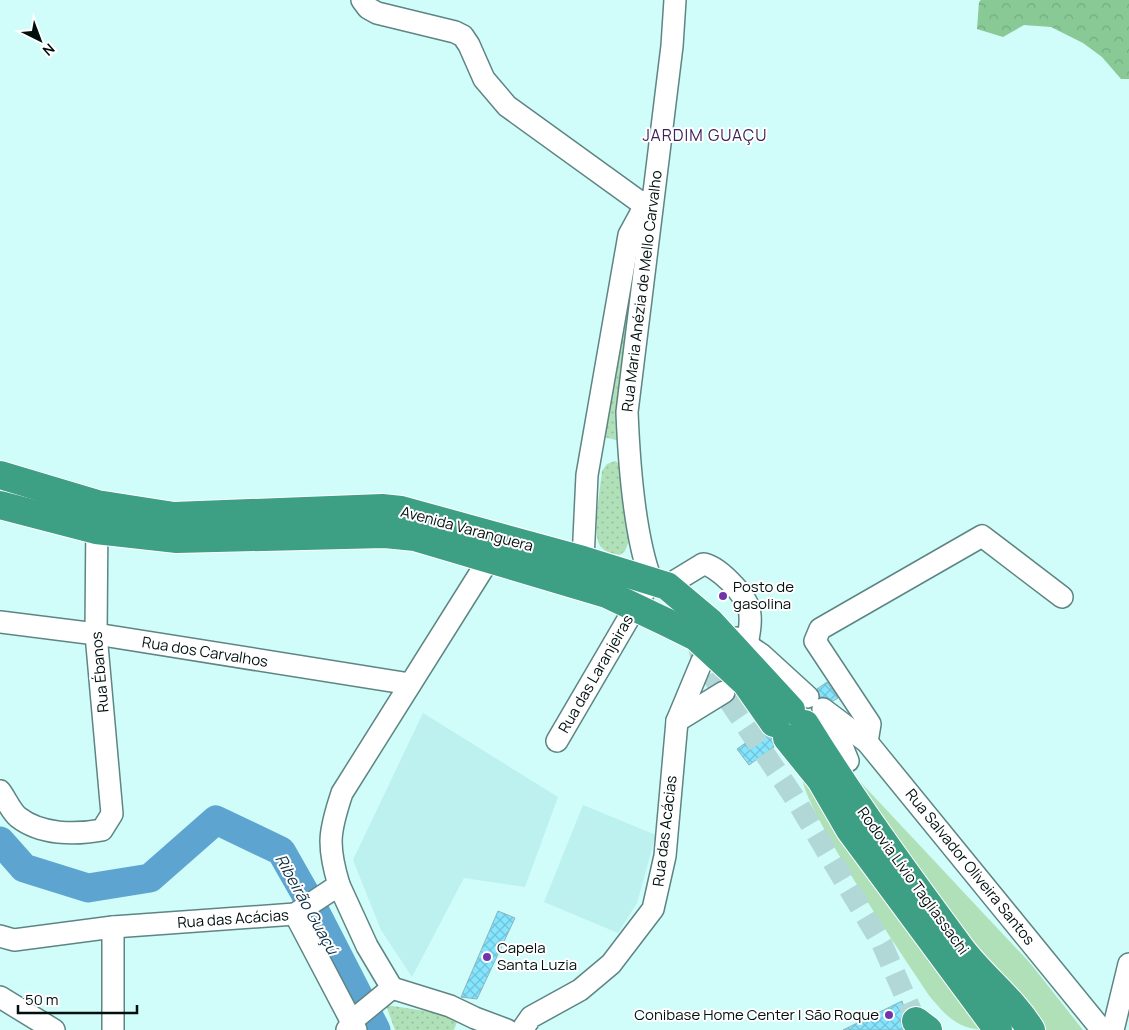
<svg xmlns="http://www.w3.org/2000/svg" width="1129" height="1030" font-family="Manrope,sans-serif">
<style>
.built{fill:#bdf1f0}
.grass{fill:#b0e0b8}
.forest{fill:url(#forest-crowns)}
.park{fill:url(#park-dots)}
.lines{fill:none;stroke-linecap:round;stroke-linejoin:round}
.river{stroke:#5da4d0;stroke-width:29}
.building{fill:url(#building-cross-hatch);stroke:#8db4bf}
.minor-tunnel{stroke:#b1d8d7;stroke-width:21;stroke-dasharray:21 11;stroke-linecap:butt}
.minor-casing{stroke:#5d8584;stroke-width:24}
.highway-casing{stroke:#fff;stroke-width:30}
.minor{stroke:#fff;stroke-width:21}
.highway{stroke:#3d9f84;stroke-width:28}
.poi-dot{fill:#7234a9;stroke:#fff;stroke-width:2}
.labels{text-anchor:middle;stroke-width:4;stroke-linejoin:round;paint-order:stroke}
.street-label{font-size:15px;fill:#020f0f;stroke:#fff}
.poi-label{font-size:15px;fill:#020f0f;stroke:#fff;text-anchor:start}
.neighbourhood-label{font-size:16px;letter-spacing:1px;fill:#3f225b;stroke:#fff}
.water-label{font-size:16px;font-style:italic;fill:#0e2f42;stroke:#fff}
</style>
<defs>
<pattern id="forest-crowns" width="20" height="18" patternUnits="userSpaceOnUse" patternTransform="scale(1.25)"><rect width="20" height="18" fill="#89c996"/><path d="M2 6a3 3 0 1 1 6 0M12 15a3 3 0 1 1 6 0" fill="none" stroke="#75ab80"/></pattern>
<pattern id="park-dots" width="8" height="8" patternUnits="userSpaceOnUse" patternTransform="scale(1.25)"><rect width="8" height="8" fill="#b0e0b8"/><path d="M2 2h.1M6 6h.1" fill="none" stroke="#96bf9d" stroke-width="1.8" stroke-linecap="round"/></pattern>
<pattern id="building-cross-hatch" width="8" height="8" patternUnits="userSpaceOnUse" patternTransform="scale(1.25)"><rect width="8" height="8" fill="#84e5fd"/><path d="M0 0l8 8M0 8l8-8" fill="none" stroke="#70c3d8"/></pattern>
</defs>
<rect width="100%" height="100%" fill="#d0fcfa"/>
<g class="built">
<polygon points="423,713 558,797 525,887 464,878 412,977 381,930 353,860"/>
<polygon points="583,805 656,835 637,903 618,933 544,902"/>
</g>
<g class="grass">
<polygon points="850,771 1030,963 1083,1030 1038,1030 846,772"/>
<path d="M802,775l186,255c-28,0 -39,-11 -57,-32 -23,-34 -131,-193 -129,-223z"/>
</g>
<polygon class="forest" points="981,0 1129,0 1129,79 1121,79 1102,57 1083,43 1051,27 1024,25 1003,37 977,29 979,2"/>
<g class="park">
<polygon points="640,238 620,441 600,436"/>
<path d="M615,461l6,4 2,7 6,69 -4,10 -5,4c-6,-1 -13,-2 -18,-7 -12,-10 -1,-61 0,-77l5,-7z"/>
<polygon points="386,1005 459,1016 454,1030 395,1030"/>
</g>
<g class="lines">
<polyline class="river" points="0,841 24,868 88,888 150,878 216,820 281,851 314,909 376,1030"/>
</g>
<g class="building">
<polygon points="827,682 838,698 833,701 825,697 820,697 817,689"/>
<polygon points="761,732 772,738 774,747 749,765 737,749"/>
<polygon points="498,911 515,918 477,999 461,997"/>
<polygon points="902,1001 905,1011 900,1020 904,1030 843,1030"/>
</g>
<g class="lines">
<polyline class="minor-tunnel" points="698,645 702,661 794,797 882,944 916,1021"/>
<defs>
<g id="minor">
<polyline points="362,0 368,8 377,13 455,32 463,36 469,45 484,79 507,106 651,210"/>
<polyline points="579,573 583,560 587,475 629,235 648,200"/>
<path d="M667,586l36,-22c14,1 43,31 46,45 3,11 0,25 -2,36"/>
<polyline points="0,622 96,634 410,684"/>
<polyline points="737,638 762,655 808,697"/>
<polyline points="823,709 867,742 1102,1030"/>
<polyline points="829,714 848,761"/>
<polyline points="677,721 724,692"/>
<path d="M557,741l94,-161c-17,-46 -22,-118 -24,-168l45,-366 3,-46"/>
<polyline points="867,742 870,724 815,641 820,629 982,536 1062,597"/>
<path d="M0,791c6,8 11,20 18,26 23,18 57,18 84,13l10,-16 -16,-180 1,-119"/>
<path d="M339,885c-12,-40 -10,-53 3,-92l147,-234"/>
<polyline points="295,914 356,1030"/>
<polyline points="113,927 113,1030"/>
<polyline points="0,936 14,940 113,927 295,914 339,885 367,946 392,988 450,1006 475,1018 507,1030"/>
<polyline points="0,997 54,1030"/>
<polyline points="347,1030 353,1020 392,988"/>
<polyline points="522,1030 531,1017 580,990 611,964 653,909 665,856 677,721 702,661"/>
<polyline points="1113,1030 1129,964"/>
</g>
<g id="highway">
<polyline points="0,475 97,504 174,516 382,508 401,510 583,560 667,586 710,622 791,710"/>
<polyline points="0,505 96,530 177,539 385,534 415,537 607,594 668,623 696,637 746,683 774,723"/>
<path d="M805,724c48,78 102,152 156,225 22,29 51,50 70,81"/>
<polyline points="787,738 821,780 850,830 998,1030"/>
<polyline points="916,1021 928,1030"/>
</g>
</defs>
<use href="#minor" class="minor-casing"/>
<use href="#highway" class="highway-casing"/>
<use href="#minor" class="minor"/>
<use href="#highway" class="highway"/>
</g>
<g class="poi-dot">
<circle cx="723" cy="596" r="5"/>
<circle cx="487" cy="957" r="5"/>
<circle cx="889" cy="1015" r="5"/>
</g>
<g class="labels">
<g class="street-label">
<text transform="translate(642 291) rotate(-83)" y="5">Rua Maria Anézia de Mello Carvalho</text>
<text transform="translate(467 529) rotate(15)" y="5">Avenida Varanguera</text>
<text transform="translate(205 652) rotate(9)" y="5">Rua dos Carvalhos</text>
<text transform="translate(100 672) rotate(-95)" y="5">Rua Ébanos</text>
<text transform="translate(596 674) rotate(-60)" y="5">Rua das Laranjeiras</text>
<text transform="translate(665 831) rotate(-83)" y="5">Rua das Acácias</text>
<text transform="translate(970 867) rotate(51)" y="5">Rua Salvador Oliveira Santos</text>
<text transform="translate(913 881) rotate(54)" y="5">Rodovia Lívio Tagliassachi</text>
<text transform="translate(233 919) rotate(-4)" y="5">Rua das Acácias</text>
</g>
<g class="poi-label">
<text x="733" y="592">Posto de<tspan x="733" dy="17">gasolina</tspan></text>
<text x="497" y="953">Capela<tspan x="497" dy="17">Santa Luzia</tspan></text>
<text x="879" y="1020" text-anchor="end">Conibase Home Center | São Roque</text>
</g>
<g class="neighbourhood-label">
<text x="705" y="141">JARDIM GUAÇU</text>
</g>
<g class="water-label">
<text transform="translate(307 904) rotate(61)" y="6">Ribeirão Guaçú</text>
</g>
</g>
<g transform="translate(40 40) rotate(138)" stroke="#ffffff" stroke-width="4" paint-order="stroke">
<path d="M0-4L9 19L0 12L-9 19Z" fill="#020f0f"/>
<text y="-8" font-size="14" font-weight="bold" text-anchor="middle" fill="#020f0f">N</text>
</g>
<path d="M18 1005v8h119v-8" fill="none" stroke="#020f0f" stroke-width="2.5"/>
<text x="25" y="1005" font-size="15" fill="#020f0f" stroke="#ffffff" stroke-width="4" paint-order="stroke">50 m</text>
</svg>
